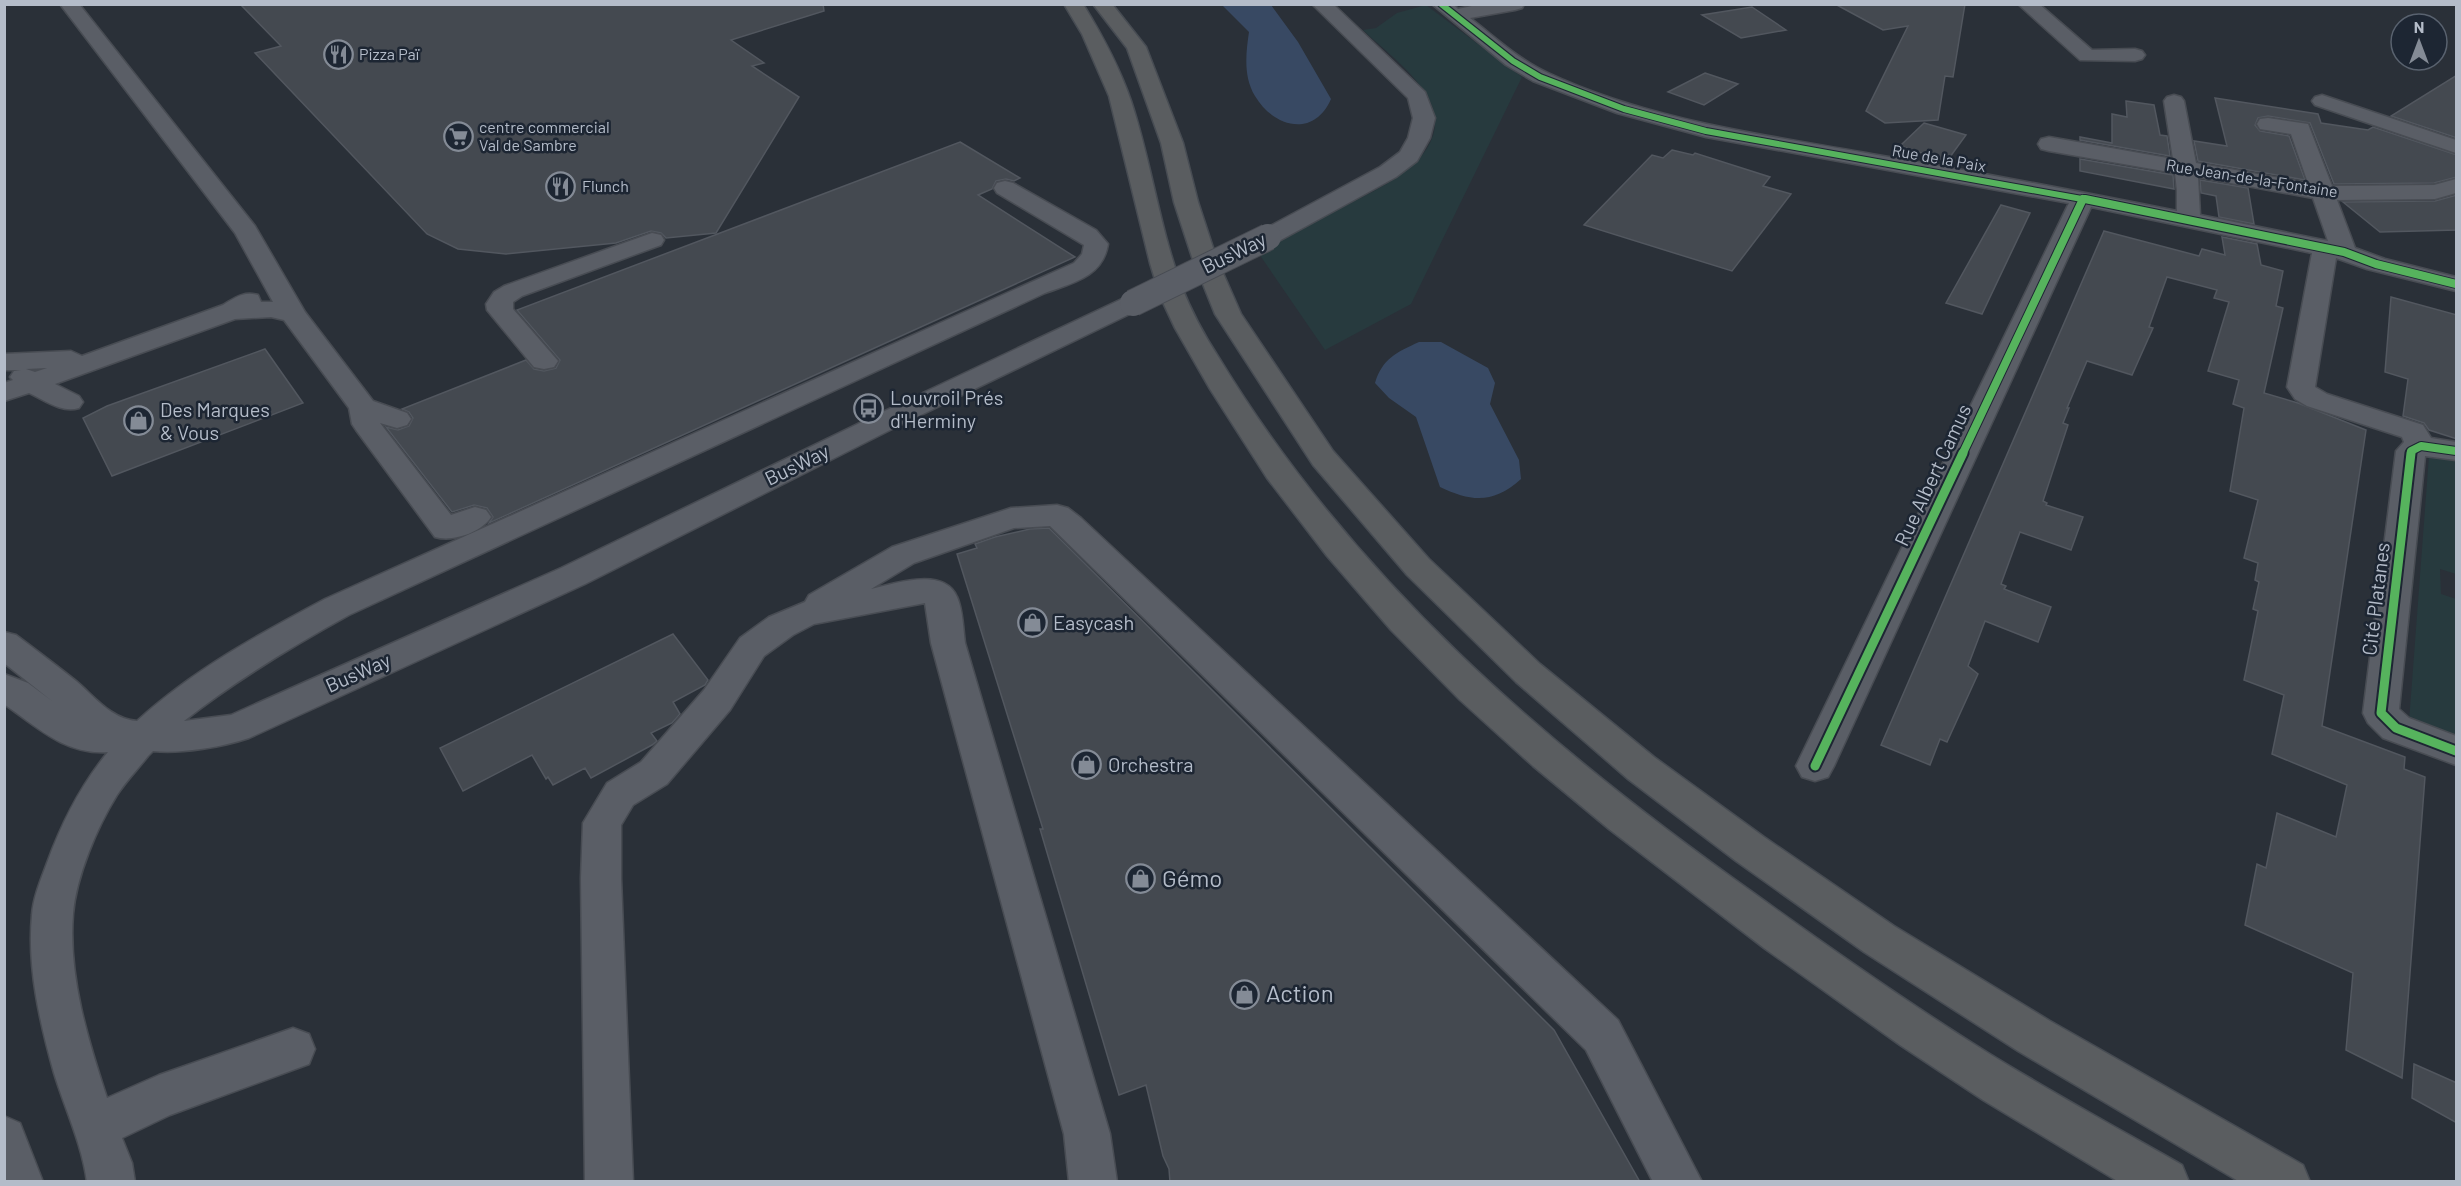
<svg xmlns="http://www.w3.org/2000/svg" width="2461" height="1186" font-family="Barlow,sans-serif">
<style>
.green{fill:#273a3e}
.water{fill:#384963}
.building{fill:#444950;stroke:#52575f;stroke-width:1.5}
.lines{fill:none;stroke-linecap:round;stroke-linejoin:round}
.minor-casing{stroke:#484c53;stroke-width:3}
.highway-casing{stroke:#474c53;stroke-width:3}
.minor{fill:#5a5e66;fill-rule:evenodd}
.highway{fill:#5a5d60;fill-rule:evenodd}
.minor-bridge-casing{stroke:#484c53;stroke-width:28;stroke-linecap:butt}
.minor-bridge{stroke:#5a5e66;stroke-width:26}
.cycleway-far2-casing{stroke:#1d2633;stroke-width:8}
.cycleway-far1-casing{stroke:#1d2633;stroke-width:10}
.cycleway-casing{stroke:#1d2633;stroke-width:13}
.cycleway-far2{stroke:#56b35d;stroke-width:6}
.cycleway-far1{stroke:#56b35d;stroke-width:8}
.cycleway{stroke:#56b35d;stroke-width:9}
.labels{text-anchor:middle;stroke-width:5;stroke-linejoin:round;paint-order:stroke}
.far-poi-label{font-size:16px;fill:#b4bcc9;stroke:#1d2633;text-anchor:start}
.far-street-label{font-size:16px;fill:#b4bcc9;stroke:#1d2633}
.street-label{font-size:20px;fill:#b4bcc9;stroke:#1d2633}
.poi-label{font-size:20px;fill:#b4bcc9;stroke:#1d2633;text-anchor:start}
.near-poi-label{font-size:24px;fill:#b4bcc9;stroke:#1d2633;text-anchor:start}
</style>
<rect width="100%" height="100%" fill="#2a3038"/>
<g class="green">
<path d="M1426,5l96,72 -111,227 -86,46 -68,-99c24,-13 49,-26 73,-38 39,-20 129,-54 99,-114 -15,-27 -44,-48 -66,-69l13,-2 21,-15z"/>
<polygon points="2438,453 2456,458 2456,574 2440,569 2441,594 2456,599 2456,740 2409,722 2429,456"/>
</g>
<g class="water">
<path d="M1222,5h49l27,37 33,57c-17,39 -57,29 -76,-3 -12,-20 -9,-43 -6,-64z"/>
<path d="M1419,342h22l47,26 7,15 -5,21 29,56 2,19c-28,25 -49,23 -81,8l-24,-70 -27,-19 -14,-15c7,-24 22,-31 44,-41z"/>
</g>
<g class="building">
<polygon points="240,4 823,4 824,11 731,40 764,63 752,66 799,97 716,233 666,238 661,233 651,231 616,243 506,254 458,249 427,234 255,53 281,46"/>
<polygon points="1835,4 1965,4 1953,77 1945,76 1938,120 1885,123 1866,111 1908,26 1883,30"/>
<polygon points="1752,7 1786,30 1741,38 1702,15"/>
<polygon points="1705,73 1738,84 1704,105 1668,92"/>
<polygon points="2457,75 2457,138 2391,116"/>
<polygon points="2215,98 2318,114 2321,123 2368,130 2373,127 2457,155 2457,177 2434,183 2334,184 2310,123 2268,116 2258,118 2255,125 2260,131 2289,136 2305,180 2198,161 2194,141 2227,146"/>
<polygon points="2126,101 2154,105 2160,135 2167,136 2170,156 2080,140 2080,137 2112,143 2112,114 2127,117"/>
<polygon points="1924,123 1966,135 1947,161 1900,146"/>
<polygon points="960,142 1020,178 1014,181 1006,179 996,181 992,189 978,195 1075,257 489,523 493,517 487,508 474,505 452,512 386,427 398,430 409,426 413,418 409,412 402,409 526,360 534,369 544,371 556,368 560,360 517,310"/>
<polygon points="1672,150 1693,155 1695,153 1770,177 1763,186 1791,194 1732,271 1584,225 1652,155 1663,158"/>
<polygon points="2080,159 2173,175 2174,189 2080,171"/>
<polygon points="2200,180 2248,188 2254,224 2219,217 2216,196 2201,193"/>
<polygon points="2457,195 2457,230 2380,232 2343,202 2435,201"/>
<polygon points="2001,205 2030,213 1982,314 1946,303"/>
<polygon points="2104,231 2199,256 2202,249 2225,255 2222,237 2257,244 2261,265 2283,271 2276,306 2283,308 2264,393 2298,403 2366,430 2322,726 2405,757 2404,769 2425,777 2402,1078 2346,1050 2353,973 2245,925 2257,864 2266,868 2277,813 2336,837 2347,785 2272,754 2284,695 2244,680 2258,611 2253,609 2259,582 2255,580 2258,563 2244,558 2258,500 2230,491 2244,408 2233,404 2239,380 2208,371 2229,302 2214,298 2217,290 2167,277 2149,327 2153,328 2132,375 2087,361 2067,408 2069,408 2063,423 2068,425 2043,501 2047,503 2046,505 2083,517 2071,550 2020,532 2001,584 2006,586 2004,589 2051,607 2038,642 1985,621 1968,666 1978,674 1947,742 1940,739 1930,765 1881,745"/>
<polygon points="2391,297 2457,315 2457,439 2429,430 2424,423 2403,416 2408,379 2385,372"/>
<polygon points="265,349 303,403 112,476 83,418 107,406"/>
<polygon points="1049,528 1554,1030 1640,1182 1170,1182 1169,1169 1163,1156 1146,1085 1119,1095 1040,829 1043,829 957,554 977,548 975,544 995,537 1030,529"/>
<polygon points="673,634 708,680 705,685 673,702 680,714 672,723 651,733 657,741 652,745 591,778 585,768 553,785 548,777 546,779 532,755 463,791 440,748"/>
<polygon points="2414,1064 2457,1083 2457,1123 2412,1098"/>
</g>
<g class="lines">
<defs>
<g id="minor">
<path d="M60,4h19l176,222 50,86 68,89 34,12 4,6 -4,6 -10,3 -17,-5 71,92 24,-8 11,3 5,7c-10,16 -39,25 -56,20l-79,-107 -4,-6 -3,-16 -65,-88 -13,-3 -36,2 -180,65 24,12 4,6 -4,6c-18,5 -33,-7 -50,-15l-25,8v-18l9,-3 -3,-3 4,-6 7,-1h-17v-16l67,-3 11,5 141,-51c12,-7 20,-14 35,-10l3,7h12l-38,-69zM47,368l-12,4 -9,-3z"/>
<polygon points="1312,4 1333,4 1425,92 1435,118 1430,138 1417,161 1396,177 1277,242 1268,244 1259,242 1256,237 1259,232 1380,167 1400,152 1408,138 1413,118 1408,98"/>
<path d="M1432,4h21l5,5 23,-5h43l-2,4 -7,2 -45,8c25,19 49,42 78,55 103,48 218,62 329,82 100,17 200,36 300,56v-20l-2,-18 -126,-22 -8,-2 -3,-5 3,-5 8,-2 124,22 -9,-58 3,-4 7,-2 7,2 3,4 12,62 112,20 -17,-49 -31,-5 -3,-5 3,-5 8,-1 40,6 24,62 102,-1 22,-6v14l-21,6 -98,1 18,48 30,11 71,18v14l-89,-22 -31,-11 -21,129 12,7 96,31 8,13 25,4v18l-31,-4 -26,253 10,9 47,18v29l-73,-27 -15,-15 -5,-10 33,-262 8,-9 -2,-5 -95,-31 -12,-7 -8,-12 25,-134 -221,-46 -257,559 -6,11 -13,4 -13,-4 -6,-11 273,-563 -363,-66 -89,-24 -84,-32 -27,-16zM2198,177l115,21 15,43 -128,-26z"/>
<polygon points="2018,4 2039,4 2092,50 2135,49 2142,51 2145,55 2142,59 2135,61 2080,60"/>
<polygon points="2322,95 2456,140 2456,153 2315,105 2312,101 2315,97"/>
<path d="M1005,181l8,2 83,47 12,14c-5,33 -36,39 -63,49l-696,322c-58,32 -113,65 -165,106l47,-6 330,-147 311,-151 252,-119 9,-3 9,3 4,5 -4,5 -250,121 -307,155 -336,154c-27,9 -68,16 -96,13l-5,5c-10,13 -22,25 -31,39 -20,32 -41,82 -44,119 -5,62 15,126 34,184l52,-23 134,-47 16,6 6,15 -6,15 -139,51 -48,23 10,25 3,19h-48c-5,-38 -22,-73 -33,-109 -14,-50 -27,-105 -22,-158 1,-17 9,-36 15,-52 15,-41 33,-77 61,-111 -43,3 -71,-25 -104,-48v-30l24,9 24,18 -48,-38v-31l12,3c20,15 40,30 60,46 19,16 35,38 61,40 56,-51 122,-87 188,-122l749,-336 8,-9 2,-9 -87,-52 -3,-5 3,-5z"/>
<polygon points="652,233 661,235 664,240 661,245 522,296 513,302 513,309 558,361 554,367 544,369 534,367 487,310 486,304 494,292 504,286"/>
<path d="M1057,505l11,3 13,10 537,502 84,162h-49l-67,-132 -536,-524 -36,2 -100,35 -43,26c23,-5 73,-23 86,8 6,13 6,32 8,46l145,491 7,48h-48l-5,-48 -133,-491 -6,-40 -111,21 -21,11 -29,21 -34,54 -63,74 -34,21 -12,20v53l12,304h-48l-4,-304 2,-55 24,-40 34,-21 63,-72 36,-52 29,-21 36,-15 4,-7 83,-48 119,-39z"/>
<polygon points="4,1116 20,1123 43,1182 4,1182"/>
</g>
<g id="highway">
<path d="M1064,4h19c19,31 36,62 48,97 20,60 28,124 50,184 10,26 23,50 38,73 135,222 326,387 536,536 76,55 153,109 233,159 63,39 129,75 194,112l7,17h-70l-136,-82 -83,-55 -136,-97 -155,-119 -76,-63 -73,-66 -69,-70 -64,-74 -60,-78 -57,-89 -35,-61 -15,-32 -10,-33 -41,-167 -27,-62z"/>
<polygon points="1093,4 1112,4 1146,47 1183,143 1198,202 1216,257 1241,314 1333,451 1429,559 1540,664 1654,757 1764,837 1894,926 2050,1021 2303,1165 2310,1182 2240,1182 2018,1051 1864,952 1736,861 1628,779 1516,682 1407,575 1313,465 1215,314 1192,257 1174,202 1161,143 1127,48"/>
</g>
</defs>
<use href="#minor" class="minor-casing"/>
<use href="#highway" class="highway-casing"/>
<use href="#minor" class="minor"/>
<use href="#highway" class="highway"/>
<defs>
<polyline id="minor-bridge" points="1133,303 1268,237"/>
</defs>
<use href="#minor-bridge" class="minor-bridge-casing"/>
<use href="#minor-bridge" class="minor-bridge"/>
<defs>
<polyline id="cycleway-far2" points="1441,4 1513,61 1540,77 1624,109 1706,131 2093,201"/>
<g id="cycleway-far1">
<polyline points="2085,199 2344,252 2376,264 2456,284"/>
<polyline points="1962,455 2083,199"/>
<polyline points="2411,455 2411,451 2421,446 2456,451"/>
</g>
<g id="cycleway">
<polyline points="2411,453 2381,713 2396,728 2456,751"/>
<polyline points="1815,766 1963,453"/>
</g>
</defs>
<use href="#cycleway-far2" class="cycleway-far2-casing"/>
<use href="#cycleway-far1" class="cycleway-far1-casing"/>
<use href="#cycleway" class="cycleway-casing"/>
<use href="#cycleway-far2" class="cycleway-far2"/>
<use href="#cycleway-far1" class="cycleway-far1"/>
<use href="#cycleway" class="cycleway"/>
</g>
<defs>
<symbol id="restaurant-ring" viewBox="-11 -11 22 22"><circle r="9.5" fill="#1d2633" stroke="#848b96" stroke-width="1.5"/><path d="M-5-6h1v4h1v-4h1v4h1v-4h1v5L-1.5 .5V6h-2V.5L-5-1ZM5-6V6H3V1.5H1.5Q1.5-4 5-6Z" fill="#848b96"/></symbol>
<symbol id="supermarket-ring" viewBox="-11 -11 22 22"><circle r="9.5" fill="#1d2633" stroke="#848b96" stroke-width="1.5"/><path d="M-6-5.5h2.5l.6 2H6L4.5 2H-2.5L-4.4-4H-6ZM-1.5 3.2a1.3 1.3 0 1 0 .1 0ZM3 3.2a1.3 1.3 0 1 0 .1 0Z" fill="#848b96"/></symbol>
<symbol id="bus-ring" viewBox="-11 -11 22 22"><circle r="9.5" fill="#1d2633" stroke="#848b96" stroke-width="1.5"/><path d="M-5-6H5V4H4V6H2V4H-2V6H-4V4H-5ZM-3.5-4V0h7V-4ZM-3.5 1.2v1.5H-2V1.2ZM2 1.2v1.5H3.5V1.2Z" fill="#848b96"/></symbol>
<symbol id="shop-ring" viewBox="-11 -11 22 22"><circle r="9.5" fill="#1d2633" stroke="#848b96" stroke-width="1.5"/><path d="M-5-2.5h2.3a2.7 3.5 0 0 1 5.4 0H5L5.5 6h-11ZM-1.5-2.5h3a1.5 2.3 0 0 0-3 0Z" fill="#848b96"/></symbol>
</defs>
<g fill-rule="evenodd">
<use href="#restaurant-ring" x="322" y="38" width="33" height="33"/>
<use href="#supermarket-ring" x="442" y="120" width="33" height="33"/>
<use href="#restaurant-ring" x="544" y="170" width="33" height="33"/>
<use href="#bus-ring" x="852" y="392" width="33" height="33"/>
<use href="#shop-ring" x="122" y="404" width="33" height="33"/>
<use href="#shop-ring" x="1016" y="606" width="33" height="33"/>
<use href="#shop-ring" x="1070" y="748" width="33" height="33"/>
<use href="#shop-ring" x="1124" y="862" width="33" height="33"/>
<use href="#shop-ring" x="1228" y="978" width="33" height="33"/>
</g>
<g class="labels">
<g class="far-poi-label">
<text x="359" y="60">Pizza Paï</text>
<text x="479" y="133">centre commercial<tspan x="479" dy="18">Val de Sambre</tspan></text>
<text x="582" y="192">Flunch</text>
</g>
<g class="far-street-label">
<text transform="translate(1939 158) rotate(10)" y="6">Rue de la Paix</text>
<text transform="translate(2252 178) rotate(9)" y="6">Rue Jean-de-la-Fontaine</text>
</g>
<g class="street-label">
<text transform="translate(1234 253) rotate(-26)" y="7">BusWay</text>
<text transform="translate(797 465) rotate(-26)" y="7">BusWay</text>
<text transform="translate(1933 475) rotate(-65)" y="7">Rue Albert Camus</text>
<text transform="translate(2376 599) rotate(-83)" y="7">Cité Platanes</text>
<text transform="translate(358 673) rotate(-24)" y="7">BusWay</text>
</g>
<g class="poi-label">
<text x="890" y="405">Louvroil Prés<tspan x="890" dy="23">d'Herminy</tspan></text>
<text x="160" y="417">Des Marques<tspan x="160" dy="23">&amp; Vous</tspan></text>
<text x="1053" y="630">Easycash</text>
<text x="1108" y="772">Orchestra</text>
</g>
<g class="near-poi-label">
<text x="1162" y="887">Gémo</text>
<text x="1266" y="1002">Action</text>
</g>
</g>
<rect width="2461" height="1186" fill="none" stroke="#b4bcc9" stroke-width="12"/>
<g transform="translate(2419 42)"><circle r="28" fill="#1d2633" stroke="#59626f" stroke-width="1.5"/>
<path d="M0-4.5L10 22L0 15L-10 22Z" fill="#848b96"/>
<text y="-9" font-size="16" font-weight="bold" text-anchor="middle" fill="#b4bcc9">N</text>
</g>
</svg>
